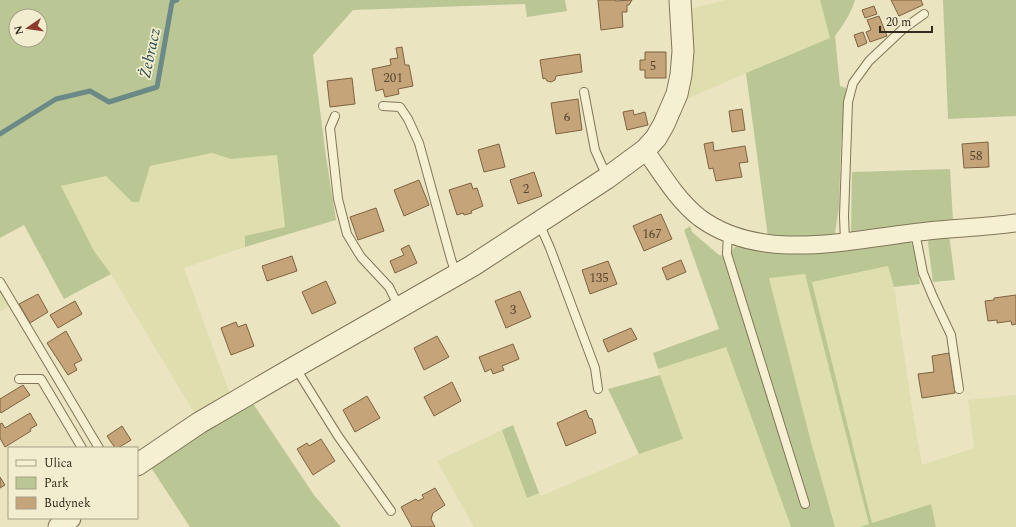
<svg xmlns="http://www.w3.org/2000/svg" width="1016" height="527" font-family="Spectral,serif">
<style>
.farmland{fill:#dfdeae}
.green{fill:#bac795;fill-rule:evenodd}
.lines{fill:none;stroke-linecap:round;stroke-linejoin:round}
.stream{stroke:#6b8986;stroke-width:5}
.building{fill:#c5a479;stroke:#7f6341}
.service-casing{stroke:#82755a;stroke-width:10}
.minor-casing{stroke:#82755a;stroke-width:19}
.tertiary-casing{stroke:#82755a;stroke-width:23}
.service{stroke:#f6f0d3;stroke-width:8}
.minor{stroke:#f6f0d3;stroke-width:17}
.tertiary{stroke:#f6f0d3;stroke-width:21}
.labels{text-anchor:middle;stroke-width:3.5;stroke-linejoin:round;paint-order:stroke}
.number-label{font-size:13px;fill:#574834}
.water-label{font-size:16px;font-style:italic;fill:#2d4e51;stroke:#f2edcf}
</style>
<rect width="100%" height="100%" fill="#eae4c0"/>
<g class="farmland">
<polygon points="725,0 820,0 831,38 792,53 687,99 693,59 691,9"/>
<polygon points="212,153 232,159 277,155 285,227 245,236 245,247 184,268 230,394 195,414 111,274 94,251 60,186 106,176 132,202 150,166"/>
<polygon points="889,266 894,287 913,414 922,465 974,448 968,400 1016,395 1016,527 936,527 931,504 872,523 812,281"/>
<polygon points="805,274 870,524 860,527 835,527 811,442 769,277"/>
<polygon points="0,291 9,306 0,312"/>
<polygon points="726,347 791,527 474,527 437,461 502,430 527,498 539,493 541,496 639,454 683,439 658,369"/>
</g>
<g class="green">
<path d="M0,0h565l2,11 -40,6 -2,-13 -172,6 -40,45 13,102 10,63 -91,27v-11l40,-9 -8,-72 -46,4 -19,-6 -62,13 -11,36h-7l-26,-26 -45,10 33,65 17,23 -47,25 -40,-74 -24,13zM16,16h24v24h-24z"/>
<path d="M820,0h35c-4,13 -11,24 -20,36l5,50 6,2 -5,55 -2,64 -4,26 -5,5 -62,-1 -22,-164 84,-35z"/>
<polygon points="943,0 1016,0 1016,116 948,119"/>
<polygon points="950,169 953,221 851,234 852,172"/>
<polygon points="690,226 692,232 719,255 731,257 731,252 735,247 741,246 910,241 914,248 920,284 894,287 888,266 812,282 872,523 931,504 936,527 860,527 869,524 805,274 769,278 811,442 835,527 791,527 726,347 658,369 653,353 719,329 684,230"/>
<polygon points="949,234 955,280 933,282 928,243 929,239"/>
<polygon points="660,375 683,439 639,454 608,389"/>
<polygon points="252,402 314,495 341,527 190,527 150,466"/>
<polygon points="513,425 539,493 527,498 502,430"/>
</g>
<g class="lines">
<polyline class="stream" points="0,134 56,99 90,91 109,102 157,87 172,2 177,0"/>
</g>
<g class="building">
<polygon points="598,0 615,0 615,1 632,0 629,5 627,5 627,12 622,12 623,27 601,30"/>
<polygon points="891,0 921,0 923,5 899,16"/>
<polygon points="874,6 877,14 865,18 862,10"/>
<polygon points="879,16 887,36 870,42 866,32 871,30 867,20"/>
<polygon points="863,32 867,43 858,47 854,35"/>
<polygon points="402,47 405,65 409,65 413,86 398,89 399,94 385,97 383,89 376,91 372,69 391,65 390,59 398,58 396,48"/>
<polygon points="645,52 666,52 666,78 645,78 645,70 640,70 640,60 645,60"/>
<polygon points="580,54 582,72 556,76 555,80 551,82 547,81 545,78 543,79 540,60"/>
<polygon points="352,78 355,104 330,107 327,81"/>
<polygon points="578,99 582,130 556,134 551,103"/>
<polygon points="742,109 745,130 732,132 729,111"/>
<polygon points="633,110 634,115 645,112 648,125 627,130 623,112"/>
<polygon points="713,142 714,151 745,146 748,162 739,163 742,177 716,181 713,168 709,169 704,144"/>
<polygon points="988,142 989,167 964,168 962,144"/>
<polygon points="499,144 505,167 484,172 478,150"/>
<polygon points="534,172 542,196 518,204 510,180"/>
<polygon points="419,180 429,205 404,216 394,190"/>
<polygon points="471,183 473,189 477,188 483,206 471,211 472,213 464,215 463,213 457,215 449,190"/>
<polygon points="376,208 384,231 358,240 350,217"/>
<polygon points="661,214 672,239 644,251 633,226"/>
<polygon points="409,245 417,263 395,273 390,261 404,255 401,249"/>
<polygon points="292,256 297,271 267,281 262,266"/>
<polygon points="681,260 686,272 667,280 662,268"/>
<polygon points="608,261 617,284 590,294 582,270"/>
<polygon points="326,281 336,303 312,314 302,292"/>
<polygon points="520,291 531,317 506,328 495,301"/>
<polygon points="38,294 48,312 30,323 19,304"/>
<polygon points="1016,295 1016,324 1012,325 1011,321 997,323 997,320 988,321 985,301 994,300 994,298"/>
<polygon points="75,301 82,314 58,328 50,315"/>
<polygon points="236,322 238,327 246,324 254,346 231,355 221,328"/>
<polygon points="631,328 637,339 608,352 603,340"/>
<polygon points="66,331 82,360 74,364 77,370 68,375 47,343"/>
<polygon points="437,336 449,357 424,370 414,348"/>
<polygon points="513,344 519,359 502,366 504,370 493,374 491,369 485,372 479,357"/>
<polygon points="949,353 955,393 922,398 918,374 934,372 932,356"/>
<polygon points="452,382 461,401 434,416 424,397"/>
<polygon points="23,385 30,395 1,413 0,411 0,399"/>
<polygon points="367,396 380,418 355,432 343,410"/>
<polygon points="586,410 589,418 592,419 596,433 566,446 557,423"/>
<polygon points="30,413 37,425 30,429 31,431 5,447 0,438 0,424 2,423 5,428"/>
<polygon points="122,426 131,440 118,448 115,448 107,436"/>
<polygon points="321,439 335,461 313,475 297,449 307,443 309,446"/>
<polygon points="0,477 5,485 0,488"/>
<polygon points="435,488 445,505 433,513 431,519 435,527 412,527 401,507 416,499 418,501 424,498 422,495"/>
</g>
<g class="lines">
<defs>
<g id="service">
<polyline points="584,92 595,150 607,177"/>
<polyline points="383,106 400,107 408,119 419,143 451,259 456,274"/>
<polyline points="335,116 330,128 338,199 347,234 361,257 389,287 399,307"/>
<polyline points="539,223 550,248 595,368 598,389"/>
<polyline points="915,232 923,273 933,297 951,335 959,389"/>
<polyline points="728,233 727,254 805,504"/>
<polyline points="845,241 844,216 848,102 853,83 869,61 903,29 924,14"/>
<polyline points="0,282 99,448"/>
<polyline points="295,367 338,436 391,511"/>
<polyline points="19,379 41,379 82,448"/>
</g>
<path id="minor" d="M645,150c17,24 32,50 55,68 64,47 156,20 228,13 29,-3 59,-4 88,-8"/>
<g id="tertiary">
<polyline points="137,465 199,423 295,367 472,266 607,178 645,150 656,138 664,124 677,94 681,75 683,51 680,0"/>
<polyline points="59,527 70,518"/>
</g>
</defs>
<use href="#service" class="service-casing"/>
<use href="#minor" class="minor-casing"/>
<use href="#tertiary" class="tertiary-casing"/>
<use href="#service" class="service"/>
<use href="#minor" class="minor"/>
<use href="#tertiary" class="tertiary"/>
</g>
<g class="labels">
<g class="number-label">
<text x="653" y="70">5</text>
<text x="393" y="82">201</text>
<text x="567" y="121">6</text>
<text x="976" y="160">58</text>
<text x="526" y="193">2</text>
<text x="652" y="238">167</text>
<text x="599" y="282">135</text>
<text x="513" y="314">3</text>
</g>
<g class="water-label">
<text transform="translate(149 53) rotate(-78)" y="6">Żebracz</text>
</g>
</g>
<rect x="8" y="447" width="130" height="72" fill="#f2edcf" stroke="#a59f88"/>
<rect x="16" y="460" width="20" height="6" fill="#f6f0d3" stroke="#a59f88"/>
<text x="44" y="467" font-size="12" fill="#322a1d">Ulica</text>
<rect x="16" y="477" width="20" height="12" fill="#bac795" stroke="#a59f88"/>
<text x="44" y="487" font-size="12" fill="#322a1d">Park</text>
<rect x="16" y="497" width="20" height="12" fill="#c5a479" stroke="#a59f88"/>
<text x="44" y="507" font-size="12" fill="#322a1d">Budynek</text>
<g transform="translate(28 28) rotate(257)"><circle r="19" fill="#f2edcf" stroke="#a59f88"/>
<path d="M0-3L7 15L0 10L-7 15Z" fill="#8c3b2e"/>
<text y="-6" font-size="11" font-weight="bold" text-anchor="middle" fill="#322a1d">N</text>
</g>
<path d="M880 26v6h52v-6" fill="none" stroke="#322a1d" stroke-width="2"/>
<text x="886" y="26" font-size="12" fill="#322a1d" stroke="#f2edcf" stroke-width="3" paint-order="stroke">20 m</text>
</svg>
